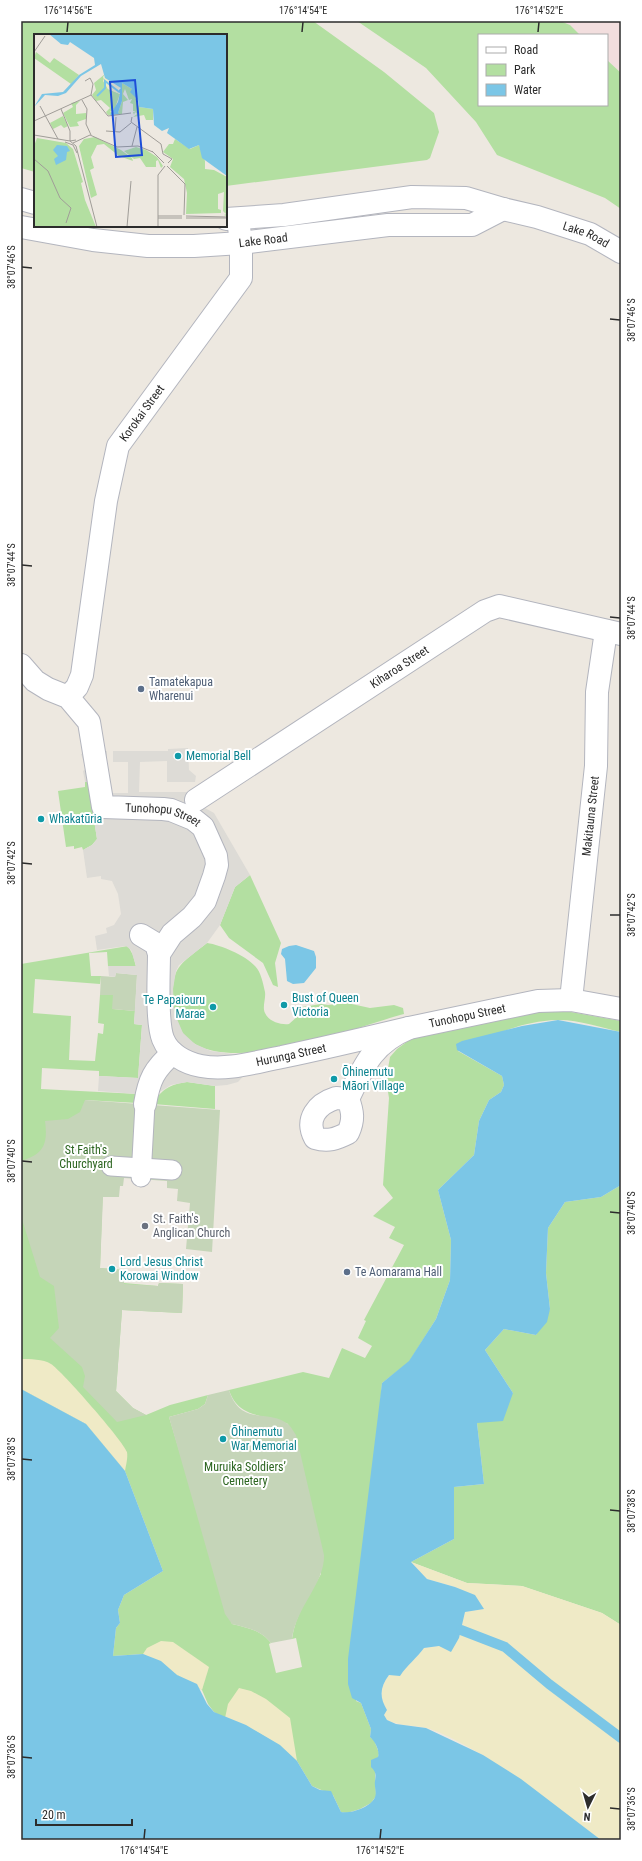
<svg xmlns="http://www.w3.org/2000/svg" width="642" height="1861" font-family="'Roboto Condensed',sans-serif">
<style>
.medical{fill:#f2dede}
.green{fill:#b3dfa1}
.sand{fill:#efeac6}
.cemetery{fill:#c5d5b8}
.plaza{fill:#dddbd6}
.water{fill:#7bc6e6}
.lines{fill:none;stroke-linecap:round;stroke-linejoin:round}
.stream{stroke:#7bc6e6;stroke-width:10}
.pedestrian-casing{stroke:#b3b5be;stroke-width:21}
.minor-casing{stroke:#b3b5be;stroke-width:24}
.pedestrian{stroke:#fff;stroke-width:19}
.minor{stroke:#fff;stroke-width:22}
.ticks{fill:none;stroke:#2c2c2c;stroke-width:1.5}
.service-dot{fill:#5c6f8a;stroke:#fff;stroke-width:1.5}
.culture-dot{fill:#0f9aa8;stroke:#fff;stroke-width:1.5}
.worship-dot{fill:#6b7280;stroke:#fff;stroke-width:1.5}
.labels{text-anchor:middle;stroke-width:4;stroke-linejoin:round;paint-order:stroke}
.street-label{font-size:12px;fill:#2c2c2c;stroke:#fff}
.service-label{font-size:12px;fill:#4e5e75;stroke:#fff;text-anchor:start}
.culture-label{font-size:12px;fill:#0d838f;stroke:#fff;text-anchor:start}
.park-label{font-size:12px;fill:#2c6520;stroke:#fff}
.worship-label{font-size:12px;fill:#5b616d;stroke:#fff;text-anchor:start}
.inset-river{fill:none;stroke:#7bc6e6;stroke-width:2}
.inset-road{fill:none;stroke:#a09d98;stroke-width:1}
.view{fill:#1d4ed8;fill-opacity:0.15;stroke:#1d4ed8;stroke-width:2}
.inset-edge{fill:none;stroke:#2c2c2c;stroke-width:2}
.neatline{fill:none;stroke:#2c2c2c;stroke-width:1.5}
.ticks-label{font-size:10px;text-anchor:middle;fill:#2c2c2c}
</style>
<rect width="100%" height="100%" fill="#ede8e0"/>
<polygon class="medical" points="560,21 621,21 621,73 607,60 607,35 580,35 570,25"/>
<g class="green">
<polygon points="21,21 313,21 384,72 434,113 439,132 430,158 427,160 226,186 226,35 35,35 35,172 21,168"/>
<polygon points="357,21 560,21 570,25 580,35 479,35 479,105 607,105 607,60 621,73 621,209 605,198 497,155 476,122 426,68"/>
<polygon points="85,782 88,782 97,839 92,845 83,850 82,847 74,849 74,846 66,847 58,791 85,787"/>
<polygon points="250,875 281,943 275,963 278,987 273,985 263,963 229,938 220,925 235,887"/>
<path d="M207,943c14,2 38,12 48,23 6,6 8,17 10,26 1,7 -3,15 0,21 4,9 16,12 24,11l9,-8 4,-9 19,-3 7,1 19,-2 23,5 24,-3 9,3 1,6c-48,12 -222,85 -230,-6 -4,-41 4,-42 33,-65z"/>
<path d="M128,946l5,9 3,12 -28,-1 -1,-14 -18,1 2,23h10l-1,8 -65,-5 -2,34 38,3 -2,44 26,1 3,-28 5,1 1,-10 -6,-1 2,-28h13v14l22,2 -1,13 8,1 -4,53 -39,-2v-5l-57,-3 -1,21 97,5 -1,9 -52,-3 18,85 -3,83 24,2v13l34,3 1,-3 24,1 -1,29 -60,-3 -6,81 17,17 13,7 24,-10 38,-10 -3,9 -7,5 -29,8 63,207c16,4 29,6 39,19l-2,1 7,29 26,-6 -6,-29 -4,1c3,-24 17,-44 29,-65l-33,-150c-23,-11 -49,-4 -59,-34l74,-18 26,6 13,-30 23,10 7,-12 -14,-8 8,-17 -2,-1 40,-75 -15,-7 6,-11 -22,-11 20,-18 -10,-13 6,-87 -3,-18 4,-23 7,-8 15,-11 69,-16 73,-13 67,12v11c-18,-4 -46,-13 -64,-12 -35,1 -68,16 -99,31l44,25 2,9 -3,7 -12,8 -10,21 -5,34 -36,35 13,50 -1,40 -14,39 -27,43 -27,21 -26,318 5,2 10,26 -1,8 4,3 5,13 -4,18 1,25 -5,7 -11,6 -13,4 -6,-1 -8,-17 -21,-9 -15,-25 -83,-49 -6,-8 -6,-14 -59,-36 -30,2 3,-28 4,-5 -2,-13 6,-15 39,-24 -38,-100 -39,-47 -65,-35v-425z"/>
<path d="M187,1082l28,4v23l-62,-5c8,-15 18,-20 34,-22z"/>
<polygon points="621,1185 621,1625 602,1613 522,1586 467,1583 411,1562 454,1539 454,1487 484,1484 477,1423 513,1393 485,1350 504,1329 536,1335 550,1309 546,1273 548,1228 565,1202 601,1197"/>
</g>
<g class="sand">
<path d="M21,1359c9,0 22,0 30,5 11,7 73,78 76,88 1,6 -1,13 -2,19l-39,-47 -65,-35z"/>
<path d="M411,1562l56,21 55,3 80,27 19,12v215h-20l-118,-85c-15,-8 -40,-23 -57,-27 -13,-3 -27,-2 -39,-8l-3,-5 3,-5c-8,-13 -7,-23 2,-35h11c7,-10 17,-17 24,-27l15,-2 20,-8 6,-26 18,-3 -28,-22 -28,-8z"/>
<polygon points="161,1641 173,1642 209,1667 202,1690 143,1654 147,1648"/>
<path d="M239,1688l12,3 15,8 24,19 7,43c-21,-20 -44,-33 -72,-43l3,-14z"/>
</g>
<g class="cemetery">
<polygon points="116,973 137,975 135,1011 112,1009 113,995 100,995 101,976 115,977"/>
<path d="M85,1100l135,10 -8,142 -26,-3 4,-46 -13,-2 1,-12 -11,-1v-7l-43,-3 -1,8h-3l-1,11h-16l-3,71 24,2v14l34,2 1,-3 24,1 -1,29 -60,-3 -6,81 17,17 13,7 -29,7 -34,-35 2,-11 -3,-9 -32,-29 9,-10 -5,-42 -14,-9 -19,-61v-55c23,-7 27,-17 24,-40l23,-2 12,-7z"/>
<path d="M229,1390c12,38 40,17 60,35 2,2 5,7 7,10l28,120c1,28 -28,52 -32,84l-21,4c-10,-13 -23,-15 -39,-19l-7,-10 -56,-197 29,-8 7,-5 3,-9z"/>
</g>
<polygon class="plaza" points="188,748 189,770 196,776 195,782 167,782 167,761 140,762 139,792 192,792 205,808 214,813 250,875 235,887 220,925 207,943 179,965 176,971 173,989 174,1012 183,1033 195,1044 211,1051 233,1054 244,1053 247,1072 238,1082 227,1085 215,1086 187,1082 171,1085 158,1093 153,1104 137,1094 98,1091 99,1076 138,1078 142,1025 134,1024 137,975 116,973 115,977 109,976 108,966 136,966 131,950 126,946 97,950 95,936 107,933 106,928 114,925 121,914 118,894 112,881 101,879 101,876 87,878 83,850 92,845 97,839 88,782 85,782 83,771 86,769 81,754 107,751 107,766 110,793 128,793 128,762 113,762 113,751 168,751 168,749"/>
<g class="water">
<polygon points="296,945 314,951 316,957 316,968 304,983 293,984 287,981 285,959 281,954 282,949 289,946"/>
<path d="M558,1020l63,12v153l-20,12 -36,5 -17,26 -2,45 4,36 -3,13 -11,13 -32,-6 -19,21 28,43 -10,28 -26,2 7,61 -30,3v52l-43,23 16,17 28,8 20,8 9,14 -19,3 -6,26 -8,14 -12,-6 -15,2c-7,10 -17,17 -24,28l-11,-1c-9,12 -10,22 -2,35l-3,5 3,5 9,4 30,4 57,27 38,24 80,61h-580v-451l65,35 39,47 38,100 -39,24 -6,15 2,13 -4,5 -3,28 30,-2 18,7 16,14 20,9 10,20 7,8 32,13 34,20 17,16 15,25 8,4 11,1 10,21c10,2 30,-5 34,-15 2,-4 -1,-11 0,-16 1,-7 1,-9 -4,-14v-7l7,-3c2,-6 -3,-16 -8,-20l1,-8 -10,-26 -9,-5 -4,-14v-25l34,-276 27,-22 27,-42 14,-39 1,-40 -13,-50 36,-35 5,-34 10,-21 12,-8 3,-7 -2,-9 -45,-26 -1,-6 6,-3 60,-15z"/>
</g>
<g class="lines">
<polyline class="stream" points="461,1630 505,1647 549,1684 621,1738"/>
<defs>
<g id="pedestrian">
<polyline points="111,1166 172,1170"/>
<polyline points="141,1177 145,1104"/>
</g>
<g id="minor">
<polyline points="21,199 35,203"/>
<path id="s1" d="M226,219l58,-4 128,-18 54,1 37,11 34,8 53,17 31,18"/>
<path id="s2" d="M21,227l72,13 55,6h46l47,-3 147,-18h84l31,-16"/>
<path id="s3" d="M21,665l14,16 13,8 20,8 21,25 14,85 60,2 8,1 22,9 10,8 13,29 1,9 -3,11 -9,25 -13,16 -20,17 -13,20"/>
<path id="s4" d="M68,697l9,-10 5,-12 24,-174 12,-55 123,-168v-35l-3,-24"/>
<path id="s5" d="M196,800l289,-189 14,-5 122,28"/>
<path id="s6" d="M141,935l15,9 3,10c0,20 -3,67 4,85 6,15 22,24 38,27 27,5 54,-4 81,-9 43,-9 85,-19 127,-29"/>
<path id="s7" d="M571,1000l25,-234 1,-74 9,-61"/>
<path d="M336,1098l12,1c5,13 6,21 0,34 -12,6 -20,9 -33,5 -10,-19 2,-34 21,-40z"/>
<path id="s8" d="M348,1099c16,-34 25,-56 61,-71l129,-27 33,-1 50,9"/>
<path d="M145,1104c4,-24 9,-35 28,-51"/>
</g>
</defs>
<use href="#pedestrian" class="pedestrian-casing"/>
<use href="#minor" class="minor-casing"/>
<use href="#pedestrian" class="pedestrian"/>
<use href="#minor" class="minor"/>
</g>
<path class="ticks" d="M67,32l1,-10M302,32l1,-10M538,32l1,-10M22,267l10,1M610,319l10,1M22,565l10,1M610,617l10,1M22,863l10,1M610,915h10M22,1161l10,1M610,1212l10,1M22,1459l10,1M610,1510l10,1M22,1757l10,1M610,1808l10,1M144,1839l1,-10M380,1839l1,-10"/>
<g class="service-dot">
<circle cx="141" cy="689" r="4"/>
<circle cx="347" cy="1272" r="4"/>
</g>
<g class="culture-dot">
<circle cx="178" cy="756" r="4"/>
<circle cx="41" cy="819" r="4"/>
<circle cx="284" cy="1005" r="4"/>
<circle cx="213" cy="1007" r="4"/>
<circle cx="334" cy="1079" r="4"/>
<circle cx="112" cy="1269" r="4"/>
<circle cx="223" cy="1439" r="4"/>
</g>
<circle class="worship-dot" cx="145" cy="1226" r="4"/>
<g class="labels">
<g class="street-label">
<text dy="4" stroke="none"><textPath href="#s1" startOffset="367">Lake Road</textPath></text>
<text dy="4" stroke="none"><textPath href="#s2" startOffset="244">Lake Road</textPath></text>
<text dy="4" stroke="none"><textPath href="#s4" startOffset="299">Korokai Street</textPath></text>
<text dy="4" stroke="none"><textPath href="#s5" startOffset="243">Kiharoa Street</textPath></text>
<text dy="4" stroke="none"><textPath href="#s7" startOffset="185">Makitauna Street</textPath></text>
<text dy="4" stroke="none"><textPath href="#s3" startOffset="238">Tunohopu Street</textPath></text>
<text dy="4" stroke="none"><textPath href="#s8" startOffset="156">Tunohopu Street</textPath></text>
<text dy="4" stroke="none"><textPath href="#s6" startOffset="253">Hurunga Street</textPath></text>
</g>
<g class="service-label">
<text x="149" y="686">Tamatekapua<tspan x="149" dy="14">Wharenui</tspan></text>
<text x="355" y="1276">Te Aomarama Hall</text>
</g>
<g class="culture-label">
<text x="186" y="760">Memorial Bell</text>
<text x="49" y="823">Whakatūria</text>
<text x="292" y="1002">Bust of Queen<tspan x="292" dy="14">Victoria</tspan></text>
<text x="205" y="1004" text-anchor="end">Te Papaiouru<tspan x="205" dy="14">Marae</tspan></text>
<text x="342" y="1076">Ōhinemutu<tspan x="342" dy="14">Māori Village</tspan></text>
<text x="120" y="1266">Lord Jesus Christ<tspan x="120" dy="14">Korowai Window</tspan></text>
<text x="231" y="1436">Ōhinemutu<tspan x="231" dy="14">War Memorial</tspan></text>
</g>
<g class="park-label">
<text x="86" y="1154">St Faith's<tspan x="86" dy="14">Churchyard</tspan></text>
<text x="245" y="1471">Muruika Soldiers’<tspan x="245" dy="14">Cemetery</tspan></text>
</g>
<g class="worship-label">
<text x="153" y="1223">St. Faith's<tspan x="153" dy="14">Anglican Church</tspan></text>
</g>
</g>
<g transform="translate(34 34)">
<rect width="193" height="193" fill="#ede8e0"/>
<path d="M2,18l14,11 4,-5 25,17 -8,9 -37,-26zM71,40l-2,3 5,12 12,5 -5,14 -5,4 8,1 4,-12v-18l10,6 7,18 14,2v11h-7l-2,-5 -11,2 4,-3 -2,-2 -1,3 -1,-3 3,-1h-3v-7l-3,-1 2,-4 -3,1 -4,-11 -2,5 5,6 -5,2 -1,12 -14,1 -2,-3 4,-4 -9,-8 -5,1 -4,-6 4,-5 -2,-7zM46,67l-4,4v9l10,-1v6l-9,3 2,4 -9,1 -7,-14 10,-6 -2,-4zM29,82l5,10 -4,2 -3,-3 -8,4 -3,-6zM61,103l26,13 11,8 1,3 -14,-5 -15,-12 -7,1 -6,12 3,11 -4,2 7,25 -6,3 -12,-52 5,-7zM3,104l29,5 7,6 10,33 -2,1 4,17 11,27h-62v-81zM141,105l15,10 9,-4 6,16v8l9,1 13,7 -1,39 -2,-1 2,-1 -3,-3 1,-19 -6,2v15l3,1v3l-35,1 1,-21 -3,-14 -14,-12 3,-8 -10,-7 6,-8h4zM102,113l10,3 11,7 6,9 -2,2 -3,-8 -2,1v6h-10l-6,-9 -6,1 -10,-8z" fill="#b3dfa1"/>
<path d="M71,42l4,6 11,5 -2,3 2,4 -12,-5 -5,-8z" fill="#efeac6"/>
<path d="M15,0h178v142l-25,-18 -3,-13 -10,4 -22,-16 2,-5 -7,3 -8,-6 -1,-16 -14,-2 -1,-7 -8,-8 2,-3 -10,-6v18l-4,12 2,1 -10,1 8,-13 2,-9 -3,-1 4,-4 -16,-10 -4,-14 -20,12 -15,17 -8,3 -13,-1 -11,12 8,-13 21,-2 16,-17 16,-10 -1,-7 -24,-16 -2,3 -7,-1zM23,111l10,1 3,5 -3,1 -1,8 -10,5 -2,-6 4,-3 -5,-6z" fill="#7bc6e6"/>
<path class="inset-river" d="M63,62l8,-8v-7l13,10"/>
<path class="inset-road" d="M0,18l11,-16M51,47l5,-3 3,6 -2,11M57,61l17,21 23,-3M48,66l5,9 -1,15 5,11M6,72l18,33M27,75l9,22v10l6,-1M98,83l-1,5 30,22 2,10 9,5 -4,4M0,87l57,-26M72,97l14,1 11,-9M81,97l1,-14M0,101l36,6 6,5 21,81M31,108l8,3 4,8M39,109l17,-8 27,12 21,-1 15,6M98,112l5,-19M118,117l12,12M0,125l14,12 12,27 11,10 -5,15M133,132l18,18 -1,31M124,182h24M152,182l41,1M124,184h24M152,184h41M93,193l4,-46M124,193v-52l7,-9"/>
<path class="view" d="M101,46l7,75 -26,2 -6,-75z"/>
<rect width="193" height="193" class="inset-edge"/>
</g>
<rect width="642" height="1861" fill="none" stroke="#ffffff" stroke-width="44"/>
<rect x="478" y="34" width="130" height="72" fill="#ffffff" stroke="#ababab"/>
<rect x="486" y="47" width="20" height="6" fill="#ffffff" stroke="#ababab"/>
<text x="514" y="54" font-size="12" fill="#2c2c2c">Road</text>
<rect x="486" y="64" width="20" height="12" fill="#b3dfa1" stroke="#ababab"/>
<text x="514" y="74" font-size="12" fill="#2c2c2c">Park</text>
<rect x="486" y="84" width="20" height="12" fill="#7bc6e6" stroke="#ababab"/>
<text x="514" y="94" font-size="12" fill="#2c2c2c">Water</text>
<g transform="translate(588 1807) rotate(185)" stroke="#ffffff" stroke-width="3" paint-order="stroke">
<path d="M0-3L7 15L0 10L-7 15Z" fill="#2c2c2c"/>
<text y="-6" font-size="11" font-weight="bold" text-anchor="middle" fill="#2c2c2c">N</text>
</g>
<path d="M36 1819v6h96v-6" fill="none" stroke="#2c2c2c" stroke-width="2"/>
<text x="42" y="1819" font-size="12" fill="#2c2c2c" stroke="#ffffff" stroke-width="3" paint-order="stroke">20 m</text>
<rect x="22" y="22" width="598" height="1817" class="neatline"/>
<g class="ticks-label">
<text x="68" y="14">176°14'56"E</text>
<text x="303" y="14">176°14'54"E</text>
<text x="539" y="14">176°14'52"E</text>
<text transform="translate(11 267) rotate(-90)" y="4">38°07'46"S</text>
<text transform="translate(631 320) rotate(-90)" y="4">38°07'46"S</text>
<text transform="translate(11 565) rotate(-90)" y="4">38°07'44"S</text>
<text transform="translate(631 618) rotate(-90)" y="4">38°07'44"S</text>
<text transform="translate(11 863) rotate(-90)" y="4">38°07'42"S</text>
<text transform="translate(631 915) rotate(-90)" y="4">38°07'42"S</text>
<text transform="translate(11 1161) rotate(-90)" y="4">38°07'40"S</text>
<text transform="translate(631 1213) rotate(-90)" y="4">38°07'40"S</text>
<text transform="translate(11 1459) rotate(-90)" y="4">38°07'38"S</text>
<text transform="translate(631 1511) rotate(-90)" y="4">38°07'38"S</text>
<text transform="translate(11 1757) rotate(-90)" y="4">38°07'36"S</text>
<text transform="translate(631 1809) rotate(-90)" y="4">38°07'36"S</text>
<text x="144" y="1854">176°14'54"E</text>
<text x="380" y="1854">176°14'52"E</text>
</g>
</svg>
